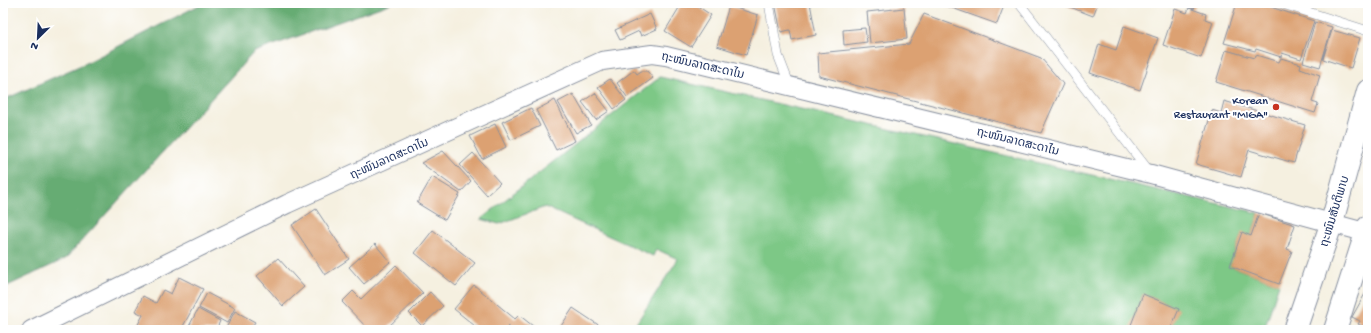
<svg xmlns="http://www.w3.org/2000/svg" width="1371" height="333" font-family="'Gochi Hand','Noto Sans Lao',sans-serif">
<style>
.green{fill:#7dc886;stroke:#4c7c72}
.forest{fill:#66ac73;stroke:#406e68}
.building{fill:#dca172}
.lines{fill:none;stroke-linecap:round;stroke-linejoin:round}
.lane-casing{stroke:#88909f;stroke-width:10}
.street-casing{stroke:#88909f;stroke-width:20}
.secondary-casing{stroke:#88909f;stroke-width:24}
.lane{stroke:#fff;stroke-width:9}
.street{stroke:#fff;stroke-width:18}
.secondary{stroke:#fff;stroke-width:22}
.poi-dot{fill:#c8321e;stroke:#fff;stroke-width:1.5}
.labels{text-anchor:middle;stroke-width:4;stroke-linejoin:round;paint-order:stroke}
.street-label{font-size:12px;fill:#1b2f5e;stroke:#fff}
.poi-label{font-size:12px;fill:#1b2f5e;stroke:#fff;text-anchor:end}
</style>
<rect width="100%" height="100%" fill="#fff"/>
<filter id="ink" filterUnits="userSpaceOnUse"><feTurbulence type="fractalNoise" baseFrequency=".025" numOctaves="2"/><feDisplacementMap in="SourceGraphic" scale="8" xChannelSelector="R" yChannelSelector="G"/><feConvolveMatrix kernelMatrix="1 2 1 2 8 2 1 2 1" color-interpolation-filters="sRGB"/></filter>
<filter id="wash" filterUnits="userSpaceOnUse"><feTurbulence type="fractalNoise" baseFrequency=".012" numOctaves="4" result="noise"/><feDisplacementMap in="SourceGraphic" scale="16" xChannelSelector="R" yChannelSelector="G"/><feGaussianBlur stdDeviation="0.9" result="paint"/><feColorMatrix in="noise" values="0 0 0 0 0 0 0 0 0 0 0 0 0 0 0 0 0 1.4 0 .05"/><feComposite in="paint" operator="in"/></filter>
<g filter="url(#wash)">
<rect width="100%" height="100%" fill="#f5f0e0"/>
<polygon class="green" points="660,77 1259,213 1251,236 1242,233 1230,266 1279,284 1264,330 1170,330 1178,309 1143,294 1130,330 632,330 678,259 656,249 653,256 545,207 499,224 481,219"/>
<polygon class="forest" points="203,3 392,3 254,52 65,259 3,288 3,100 86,63"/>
<g id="blocks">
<g class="building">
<polygon points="682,3 693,3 711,15 691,47 665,31"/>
<polygon points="775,3 810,3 816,35 792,40 790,30 781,32"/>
<polygon points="938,3 1005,3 997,24"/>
<polygon points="1060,3 1098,3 1093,16"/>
<polygon points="1176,3 1196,3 1194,9"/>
<polygon points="1237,3 1258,3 1314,21 1301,59 1282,53 1281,57 1256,49 1255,51 1224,43"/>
<polygon points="729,6 758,15 746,55 717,46"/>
<polygon points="904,8 907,39 870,43 867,12"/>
<polygon points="1189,8 1206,14 1205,19 1213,22 1201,58 1163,45 1175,9 1187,13"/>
<polygon points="650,14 657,29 641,36 639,31 620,40 615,30"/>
<polygon points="924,14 1041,58 1063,84 1041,133 819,76 818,53 909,44"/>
<polygon points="1315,22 1332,27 1320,67 1303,62"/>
<polygon points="1124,26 1158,38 1140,90 1090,73 1099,44 1116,50"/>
<polygon points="865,28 867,42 844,45 843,30"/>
<polygon points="1332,30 1360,38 1351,68 1323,59"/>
<polygon points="1226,50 1254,58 1256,55 1279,62 1281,58 1301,64 1300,68 1320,75 1312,102 1318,104 1315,113 1216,82"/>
<polygon points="634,70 637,74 641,71 647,71 653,78 627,97 617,83"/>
<polygon points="610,79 626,100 614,109 598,87"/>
<polygon points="595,93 609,111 596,120 582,102"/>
<polygon points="573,94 591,125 576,133 558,102"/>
<polygon points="555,100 575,141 556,150 536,110"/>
<polygon points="1224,101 1305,125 1294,163 1249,150 1241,177 1196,164 1212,110 1221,113"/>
<polygon points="531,108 540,126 511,140 502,122"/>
<polygon points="495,124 506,147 482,159 470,136"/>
<polygon points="443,151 471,181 461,192 421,163"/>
<polygon points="473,153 500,183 487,195 460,165"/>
<polygon points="432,177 460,194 445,220 417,203"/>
<polygon points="316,209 349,259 325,275 292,225"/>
<polygon points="1259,213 1295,225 1287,249 1292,251 1279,284 1230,266 1242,232 1251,236"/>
<polygon points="433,230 475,263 456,286 415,253"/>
<polygon points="375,244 390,262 364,284 349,267"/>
<polygon points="278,258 304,287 283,306 257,276"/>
<polygon points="396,265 423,293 385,330 369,330 342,302 353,291 361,299"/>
<polygon points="179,277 203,289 181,330 135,330 143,315 135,311 143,296 156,303 163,290 171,294"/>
<polygon points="474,285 515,319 519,315 538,330 507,330 509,326 507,330 480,330 454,309"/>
<polygon points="430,292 443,306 422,326 409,313"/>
<polygon points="1366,292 1368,292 1368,329 1358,324 1360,321 1352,317"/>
<polygon points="207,293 235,308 227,323 199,308"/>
<polygon points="1143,294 1179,309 1170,330 1129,330"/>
<polygon points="573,308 606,330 559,329"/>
<polygon points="198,309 220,321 216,330 187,330"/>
<polygon points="235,311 255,322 250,330 230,330 226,328"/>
</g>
</g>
</g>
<g filter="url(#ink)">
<use href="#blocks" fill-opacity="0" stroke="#88909f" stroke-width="1"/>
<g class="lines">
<defs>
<g id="lane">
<polyline points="769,3 778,55 790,86"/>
<polyline points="1019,3 1149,171"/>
<polyline points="1280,3 1368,31"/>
</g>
<polyline id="street" points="31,330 287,204 602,61 652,54 666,56 1151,174 1368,233"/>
<g id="secondary">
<polyline points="1295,330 1332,222 1368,91"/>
<polyline points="1335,330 1368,227"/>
</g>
</defs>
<use href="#lane" class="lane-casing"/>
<use href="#street" class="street-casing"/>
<use href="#secondary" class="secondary-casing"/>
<use href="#lane" class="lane"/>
<use href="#street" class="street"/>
<use href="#secondary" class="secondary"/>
</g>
</g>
<circle class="poi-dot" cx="1276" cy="107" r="4"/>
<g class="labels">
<g class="street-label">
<text transform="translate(703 65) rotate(13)" y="4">ຖະໜົນລາດສະດາໄນ</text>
<text transform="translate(1018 141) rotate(14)" y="4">ຖະໜົນລາດສະດາໄນ</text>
<text transform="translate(389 158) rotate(-24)" y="4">ຖະໜົນລາດສະດາໄນ</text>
<text transform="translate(1334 211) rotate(-73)" y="4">ຖະໜົນສັນຕິພາບ</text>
</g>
<g class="poi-label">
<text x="1268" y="104">Korean<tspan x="1268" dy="14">Restaurant "MIGA"</tspan></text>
</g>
</g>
<rect width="1371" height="333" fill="none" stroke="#fff" stroke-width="16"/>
<g transform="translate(38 38) rotate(204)" stroke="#ffffff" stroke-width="3" paint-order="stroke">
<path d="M0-3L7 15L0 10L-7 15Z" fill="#1b2f5e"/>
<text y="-6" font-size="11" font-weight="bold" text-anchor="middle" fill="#1b2f5e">N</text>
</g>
</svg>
